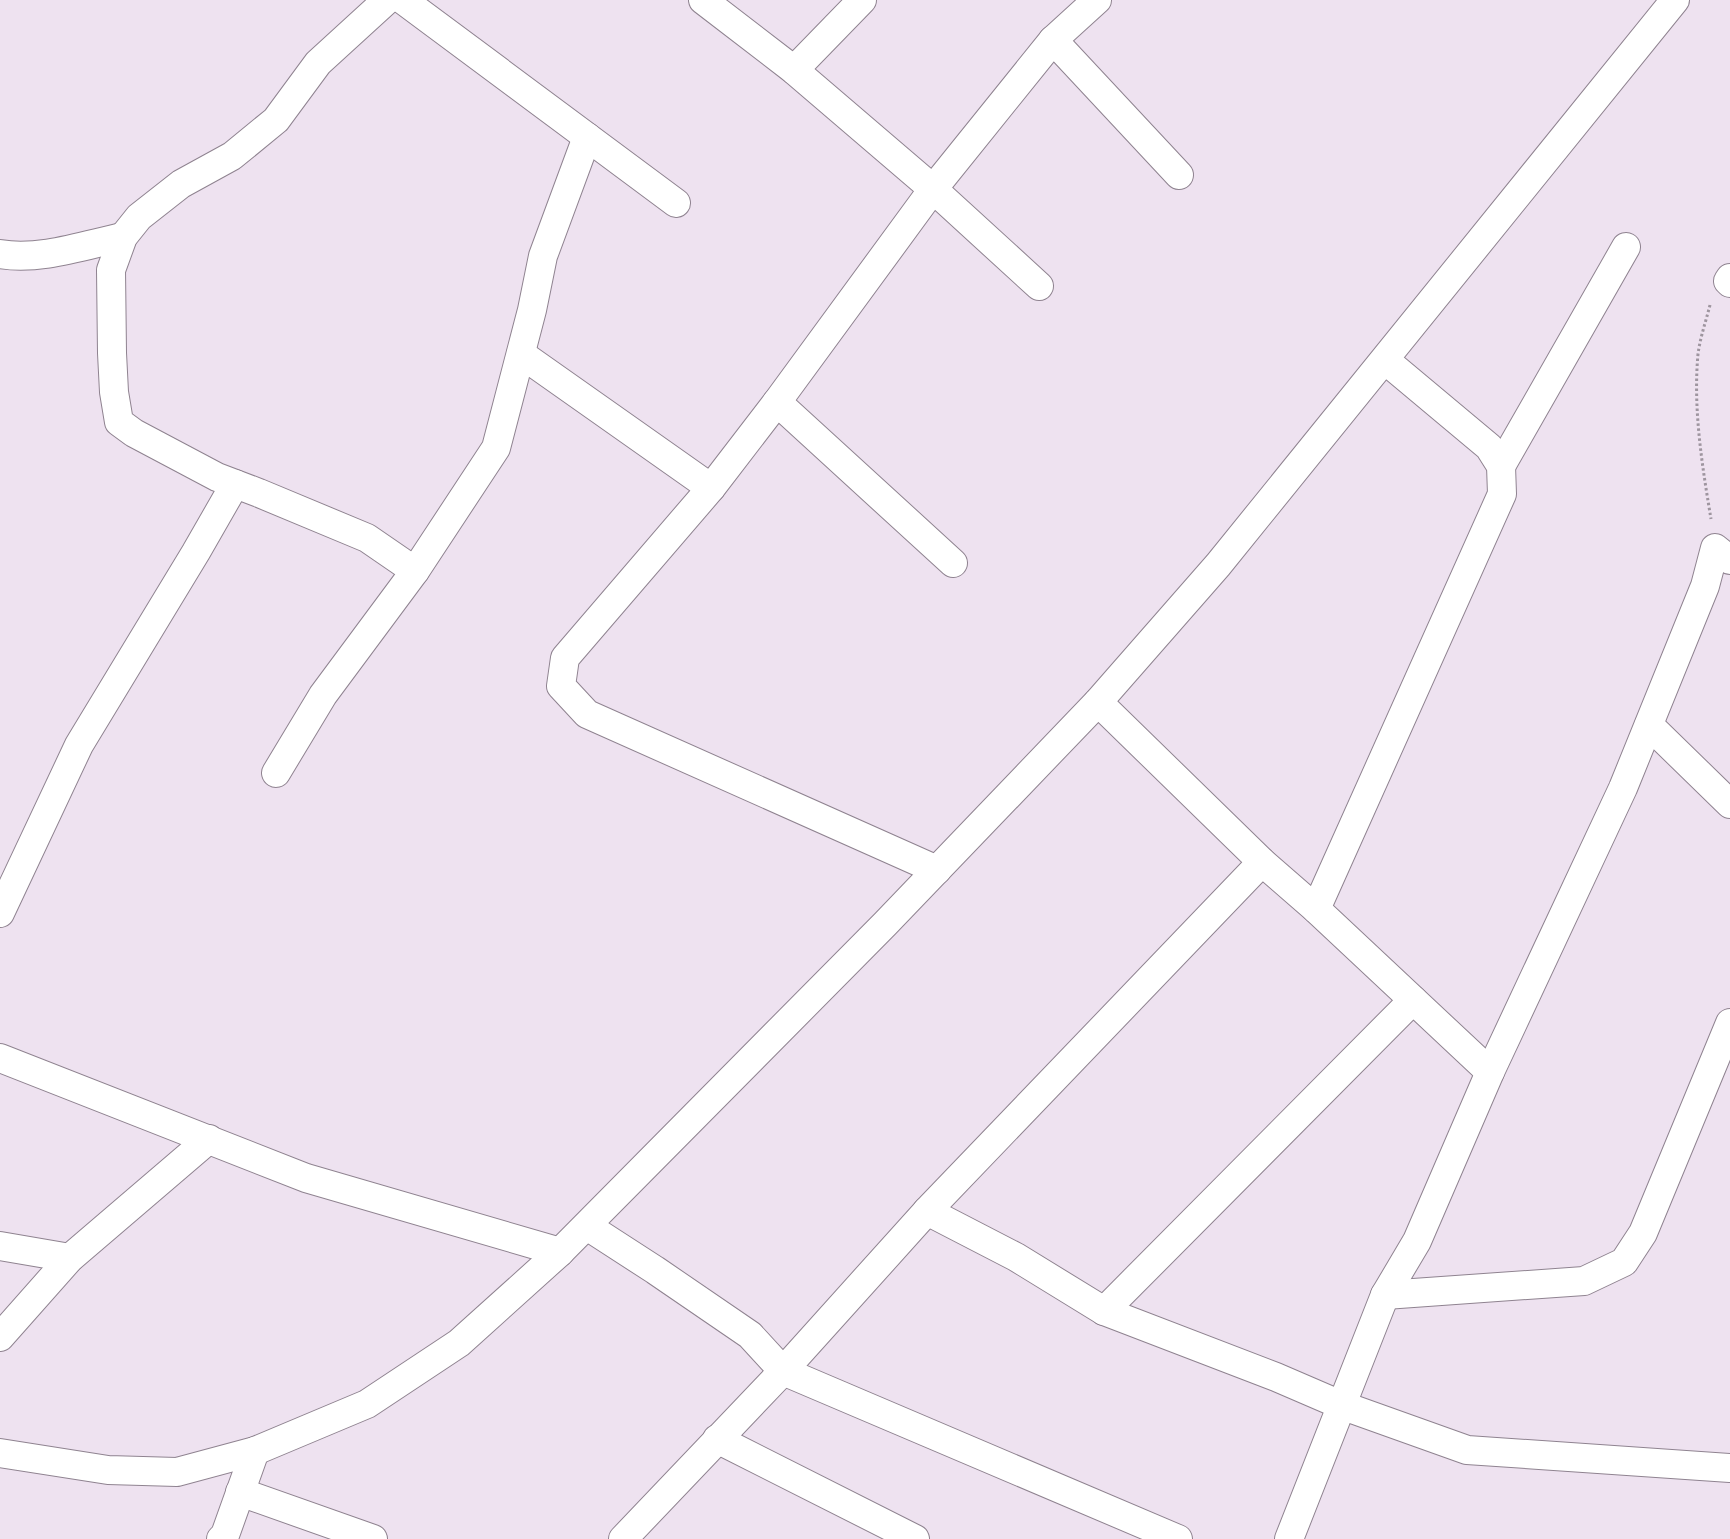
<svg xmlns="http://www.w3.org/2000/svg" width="1730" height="1539" font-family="'Roboto Serif',serif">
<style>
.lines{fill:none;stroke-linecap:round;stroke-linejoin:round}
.street-casing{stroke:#8f8390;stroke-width:30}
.secondary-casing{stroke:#8f8390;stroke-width:30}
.path{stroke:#9e959f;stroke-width:3;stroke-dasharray:2.5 2.5;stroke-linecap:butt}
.street{stroke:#fff;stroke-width:28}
.secondary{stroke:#fff;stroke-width:28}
</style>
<rect width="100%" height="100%" fill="#eee2f0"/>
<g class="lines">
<defs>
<g id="street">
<polyline points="387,0 318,63 276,120 232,156 181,184 139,217 123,237 111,270 112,353 114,392 119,422 134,433 217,477 259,493 367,538 415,571"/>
<polyline points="403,0 676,203"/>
<polyline points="703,0 794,70 933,189 1039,286"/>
<polyline points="1053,40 1179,175"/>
<polyline points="794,70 862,0"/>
<path d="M0,254c39,7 85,-9 123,-17"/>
<polyline points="1730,278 1728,281 1730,283"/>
<polyline points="521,354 711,488"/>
<polyline points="777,402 953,563"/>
<polyline points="1501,466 1626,247"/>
<polyline points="1098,702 1262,862 1316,909 1490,1072"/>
<polyline points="1649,725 1730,804"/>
<polyline points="276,773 323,695 415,571 496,448 532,310 543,256 587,137"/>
<polyline points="937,870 587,714 561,686 565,658 711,488 777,402 933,189 1053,40 1097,0"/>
<polyline points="1316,909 1502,494 1501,466 1489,447 1385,360"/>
<polyline points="0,913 79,745 196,552 235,484"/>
<polyline points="0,1058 306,1178 560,1252"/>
<polyline points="927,1211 1016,1257 1104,1311 1276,1377 1341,1405 1467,1450 1730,1468"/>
<polyline points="587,1226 655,1270 750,1335 783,1371 1178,1539"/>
<polyline points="0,1246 70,1258"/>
<polyline points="1385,1295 1584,1281 1624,1262 1643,1233 1730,1023"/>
<polyline points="1104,1311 1413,1000"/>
<polyline points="0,1337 70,1258 209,1139"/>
<polyline points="717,1439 915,1539"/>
<polyline points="240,1492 373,1539"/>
<polyline points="221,1539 225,1535 255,1451"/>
<polyline points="623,1539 783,1371 927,1211 1262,862"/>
<polyline points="1289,1539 1385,1295 1417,1241 1490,1072 1623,788 1705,586 1715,548 1730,560"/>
</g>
<polyline id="secondary" points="0,1453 108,1470 177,1472 255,1451 367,1404 459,1343 560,1252 885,924 1098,702 1218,565 1675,0"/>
</defs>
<use href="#street" class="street-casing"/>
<use href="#secondary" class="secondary-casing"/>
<path class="path" d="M1710,305c-4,16 -10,33 -12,49 -5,55 4,111 13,165"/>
<use href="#street" class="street"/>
<use href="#secondary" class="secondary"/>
</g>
</svg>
